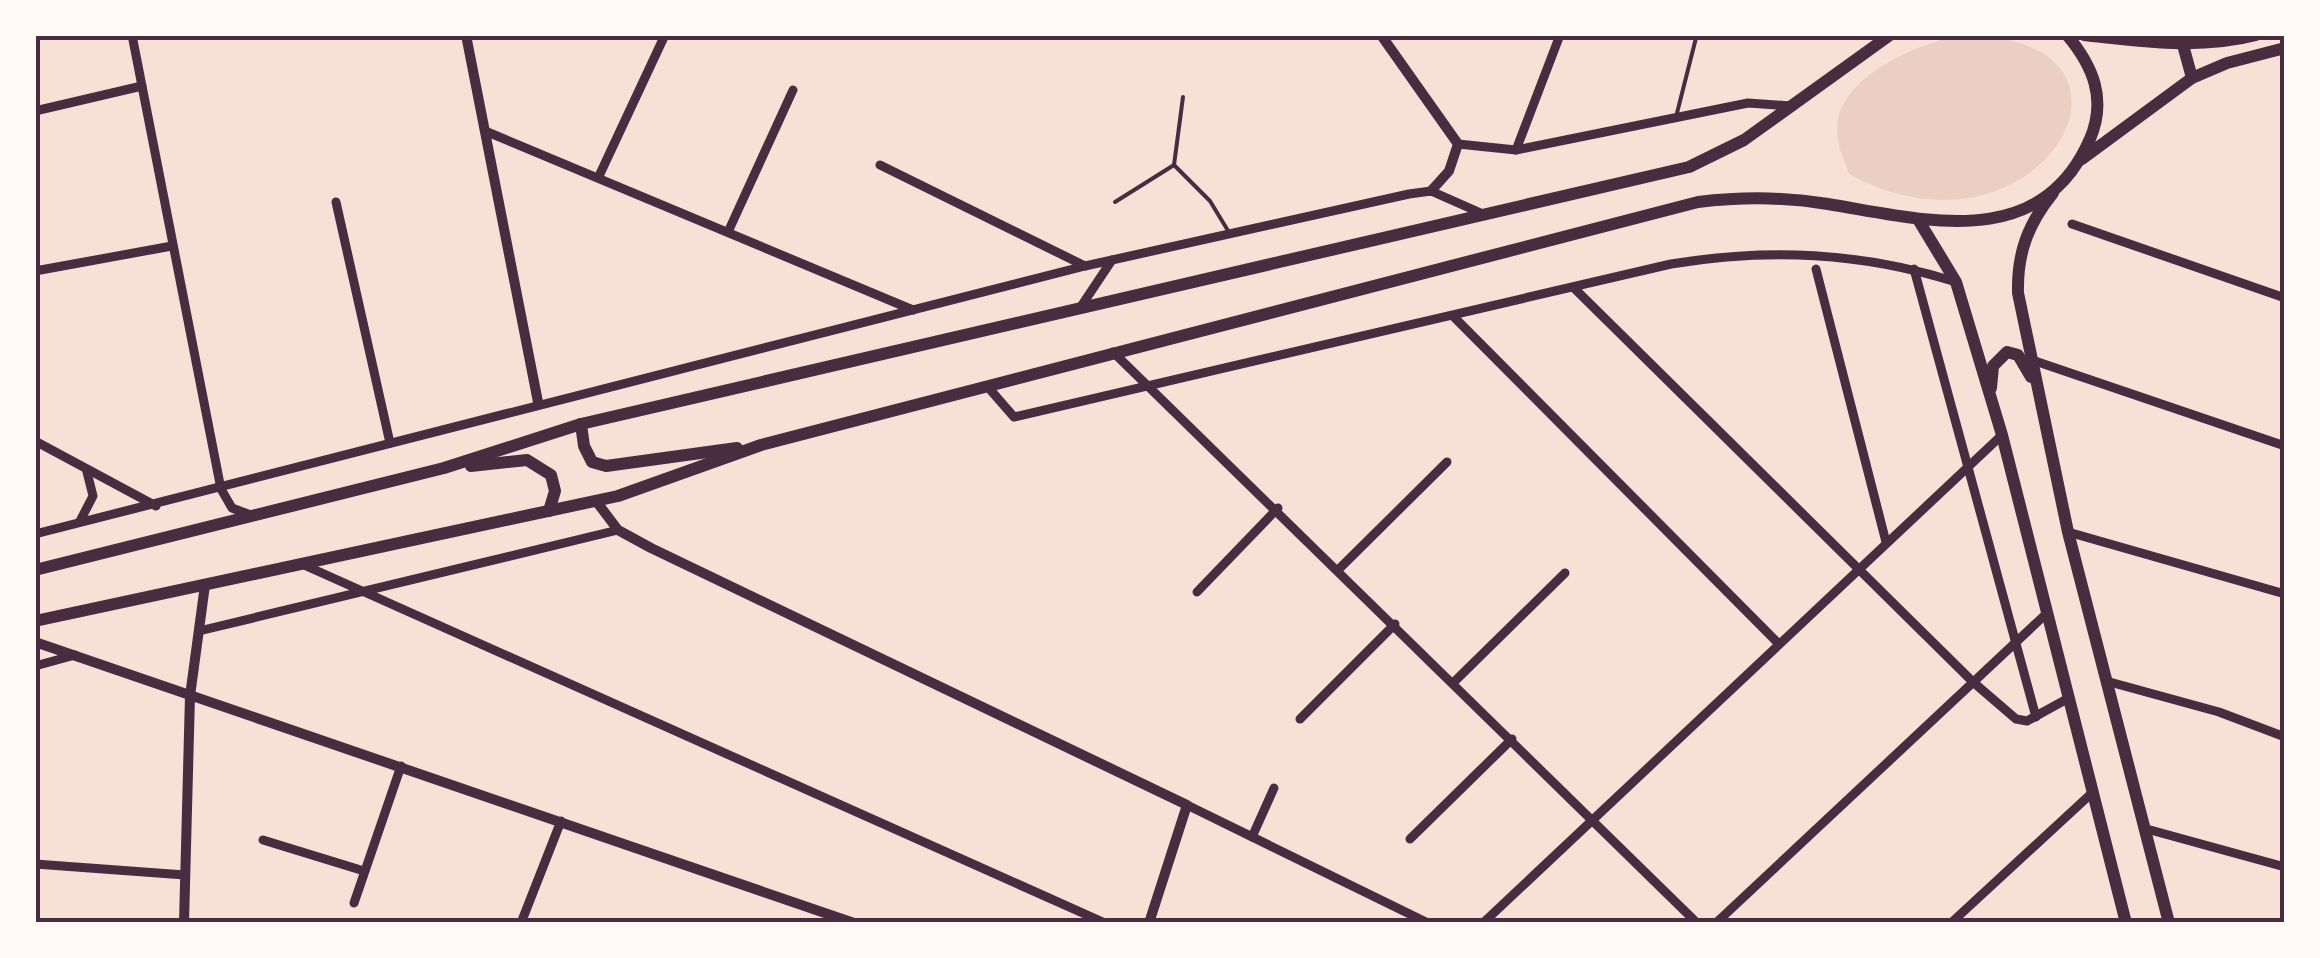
<svg xmlns="http://www.w3.org/2000/svg" width="2320" height="958" font-family="'Varela Round',sans-serif">
<style>
.green{fill:#ebcfc5}
.lines{fill:none;stroke-linecap:round;stroke-linejoin:round}
.service{stroke:#4a2c40;stroke-width:4}
.minor{stroke:#4a2c40;stroke-width:9}
.tertiary{stroke:#4a2c40;stroke-width:10}
.secondary{stroke:#4a2c40;stroke-width:12}
.neatline{fill:none;stroke:#4a2c40;stroke-width:4}
</style>
<rect width="100%" height="100%" fill="#f7e1d7"/>
<path class="green" d="M1961,35c218,0 78,243 -112,139 -5,-14 -12,-29 -12,-45 0,-52 82,-86 124,-94z"/>
<g class="lines">
<g class="service">
<polyline points="1676,35 1696,38 1677,113"/>
<polyline points="1174,165 1183,97"/>
<polyline points="1115,202 1174,165 1210,201 1230,234"/>
</g>
<g class="minor">
<polyline points="132,35 221,489 232,508 248,514"/>
<polyline points="35,111 142,86"/>
<polyline points="485,131 913,310"/>
<polyline points="1458,144 1516,150 1748,103 1791,106"/>
<polyline points="1516,150 1560,35"/>
<polyline points="880,165 1085,266"/>
<polyline points="599,176 664,37"/>
<polyline points="336,202 390,443"/>
<polyline points="2072,224 2285,298"/>
<polyline points="728,232 793,90"/>
<polyline points="1816,269 1886,542"/>
<polyline points="1914,269 2036,717"/>
<polyline points="35,271 172,246"/>
<polyline points="1574,288 1973,682 2016,719 2027,721 2067,699"/>
<polyline points="1080,308 1112,260"/>
<polyline points="1453,316 1778,643"/>
<polyline points="1113,352 1697,923"/>
<polyline points="2032,360 2285,446"/>
<path d="M987,386l27,31 657,-153c98,-16 190,-12 285,18"/>
<polyline points="35,441 156,506"/>
<polyline points="80,521 93,496 87,472"/>
<polyline points="2068,532 2285,594"/>
<polyline points="35,534 1085,266 1409,194 1431,191 1483,214"/>
<polyline points="304,565 1105,923"/>
<polyline points="1338,570 1447,462"/>
<polyline points="1197,592 1278,508"/>
<polyline points="199,631 618,530"/>
<polyline points="35,666 75,655"/>
<polyline points="2106,681 2219,712 2285,737"/>
<polyline points="1454,682 1565,573"/>
<polyline points="1300,719 1395,624"/>
<polyline points="1187,805 1428,923"/>
<polyline points="2143,828 2285,867"/>
<polyline points="1252,837 1274,788"/>
<polyline points="1410,839 1512,739"/>
<polyline points="263,840 364,871"/>
<polyline points="35,864 185,875"/>
<polyline points="354,903 401,766"/>
<polyline points="521,923 561,821"/>
<polyline points="1483,923 2002,435"/>
<polyline points="1716,923 2046,614"/>
<polyline points="1951,923 2093,792"/>
</g>
<g class="tertiary">
<polyline points="466,35 538,402"/>
<polyline points="1381,35 1458,144 1449,171 1431,191"/>
<polyline points="596,501 618,530 651,548 1187,805 1149,923"/>
<polyline points="35,642 854,923"/>
<polyline points="184,923 190,696 205,585"/>
<polyline points="2285,923 2285,922"/>
</g>
<g class="secondary">
<path d="M2084,35c58,6 114,15 172,0"/>
<polyline points="2183,45 2192,78"/>
<polyline points="2082,159 2192,78 2227,63 2285,48"/>
<path d="M2053,193c-25,31 -36,60 -35,100l50,239 101,391"/>
<polyline points="1919,221 1956,282 2002,435 2126,923"/>
<polyline points="1991,388 1993,366 2007,352 2018,355 2031,377"/>
<polyline points="581,424 584,446 592,462 606,466 737,448"/>
<polyline points="471,466 527,460 551,475 555,491 549,511"/>
<polyline points="35,570 444,468 581,424 1689,167 1744,140 1890,35"/>
<path d="M35,621l583,-125 143,-51 937,-243c42,-5 88,-5 130,2 94,15 212,50 262,-65 17,-40 3,-73 -23,-104"/>
</g>
</g>
<rect width="2320" height="958" fill="none" stroke="#fffaf5" stroke-width="75"/>
<rect x="38" y="38" width="2244" height="882" class="neatline"/>
</svg>
